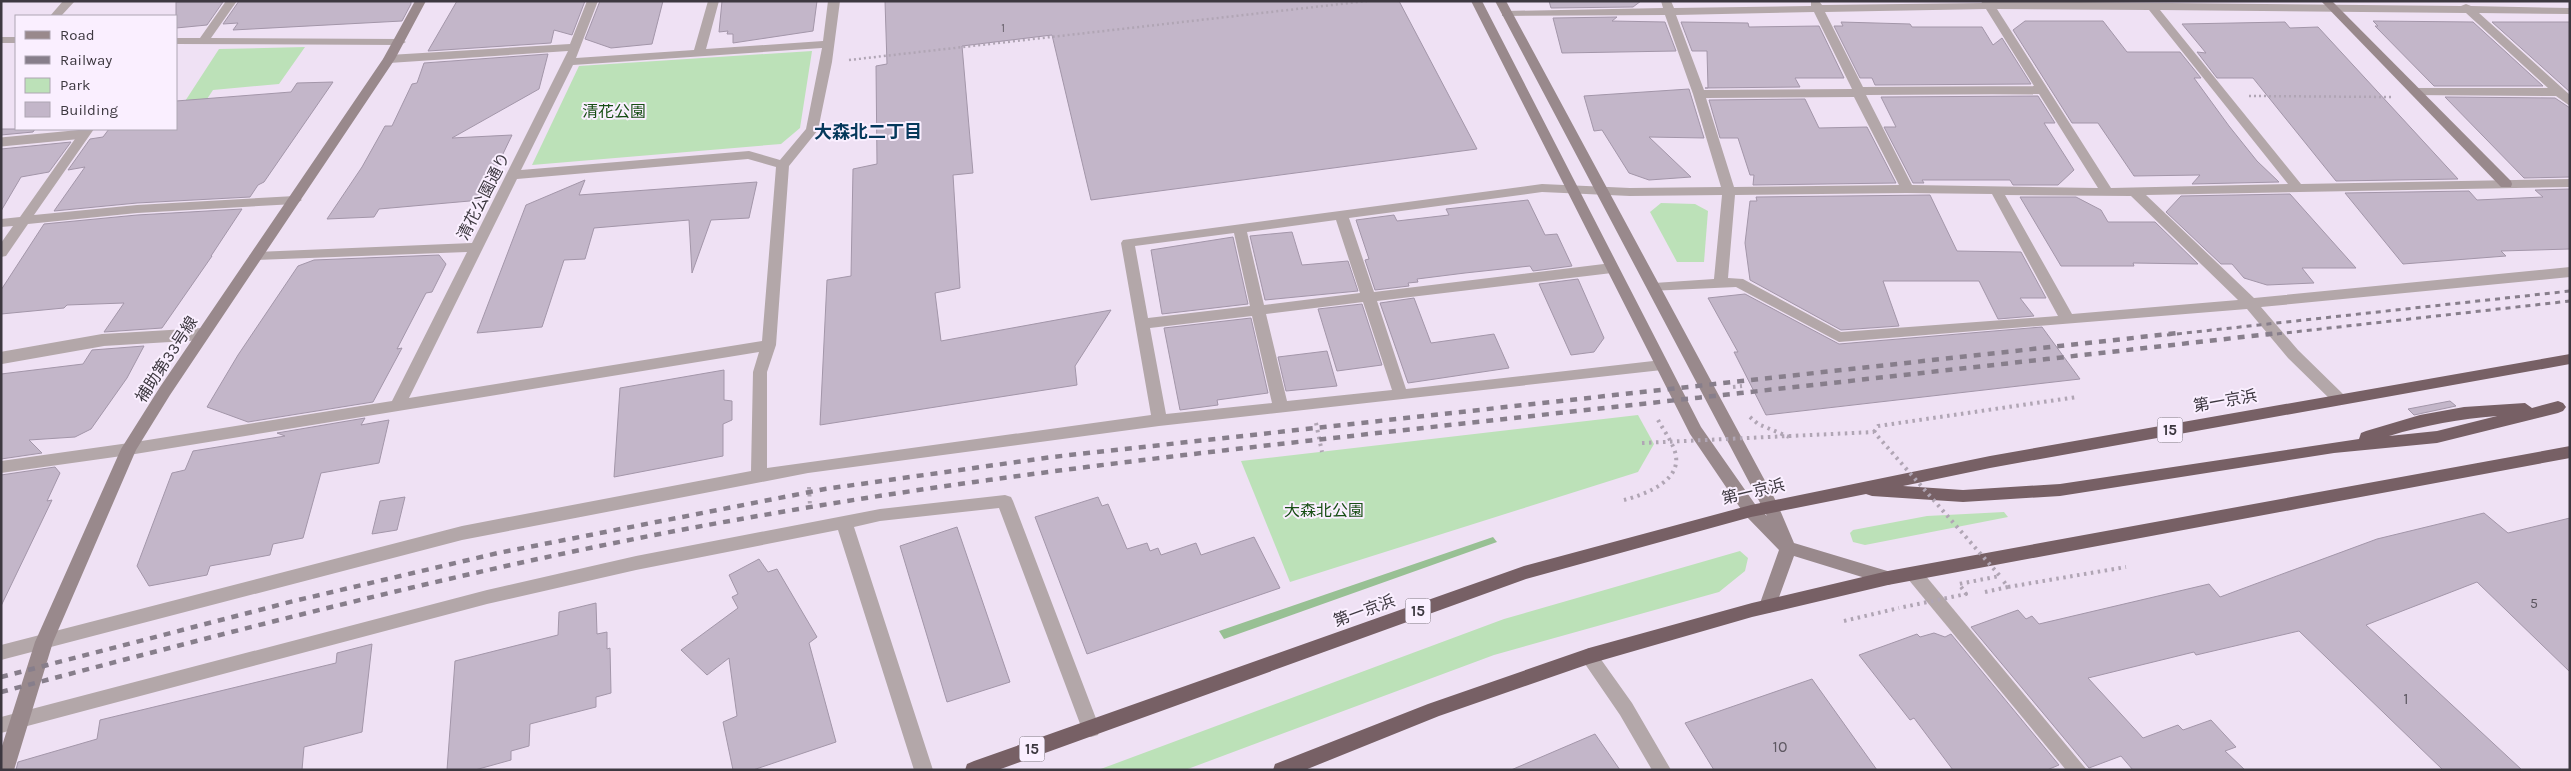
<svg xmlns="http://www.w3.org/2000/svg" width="2571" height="771" font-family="Karla,'Noto Sans JP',sans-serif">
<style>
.green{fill:#bce1b8}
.forest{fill:#98c094}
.building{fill:#c3b6c9;stroke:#a396a9}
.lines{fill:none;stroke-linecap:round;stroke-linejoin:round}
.path-far1{stroke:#b0a5b4;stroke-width:2.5;stroke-dasharray:2 3;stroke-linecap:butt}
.path{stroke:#b0a5b4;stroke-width:4;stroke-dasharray:2.5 4.5;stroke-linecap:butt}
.lane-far1{stroke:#b3a7a9;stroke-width:9}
.lane{stroke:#b3a7a9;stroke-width:12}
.street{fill:#b3a7a9;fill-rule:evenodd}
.secondary{fill:#99898c;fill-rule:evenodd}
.highway{fill:#776065;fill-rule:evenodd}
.rail-far1{stroke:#877e8b;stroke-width:3;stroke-dasharray:5 5;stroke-linecap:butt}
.rail{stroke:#877e8b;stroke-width:4.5;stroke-dasharray:7 7;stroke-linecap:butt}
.path-bridge{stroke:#b0a5b4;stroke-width:4;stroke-dasharray:2.5 4.5;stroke-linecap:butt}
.labels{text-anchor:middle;stroke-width:4;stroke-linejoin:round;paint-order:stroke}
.far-number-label{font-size:11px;fill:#5e5862}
.number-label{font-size:14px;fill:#5e5862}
.shield{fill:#faefff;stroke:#766f79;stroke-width:1}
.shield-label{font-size:15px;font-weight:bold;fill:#3d3840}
.park-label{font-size:16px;fill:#174e14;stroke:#faefff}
.street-label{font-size:16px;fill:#3d3840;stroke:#faefff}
.near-number-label{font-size:16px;fill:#5e5862}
.neighbourhood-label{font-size:18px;font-weight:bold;fill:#05385b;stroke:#faefff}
</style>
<rect width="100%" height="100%" fill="#efe1f4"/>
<g class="green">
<polygon points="305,47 279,84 213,90 199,111 178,112 219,49"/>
<polygon points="812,51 800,128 781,144 532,165 579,66"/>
<polygon points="1661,203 1695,204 1708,211 1704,262 1677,262 1650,212"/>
<polygon points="1638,415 1654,444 1638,472 1290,582 1241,461"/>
<polygon points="2004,512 2008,517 1865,545 1853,542 1850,533 1853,530 1927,516"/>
<polygon points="1740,551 1748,558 1745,571 1719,592 1494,655 1185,770 1098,770 1504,619"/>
</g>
<polygon class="forest" points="1493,537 1497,542 1224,639 1219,631"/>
<g class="building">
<polygon points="239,1 411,1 411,4 402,21 233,30 238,23 223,24"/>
<polygon points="457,1 585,1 572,35 554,30 551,43 428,51"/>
<polygon points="600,1 663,1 652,44 611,48 585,39"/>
<polygon points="722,1 817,1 813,31 733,43 733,34 727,34 728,31 719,32"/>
<polygon points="885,1 1399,1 1477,149 1091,200 1052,35 962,46 973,173 953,175 960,288 935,293 941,341 1111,310 1075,366 1077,385 820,425 827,280 851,276 853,169 877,164 876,66 887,64"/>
<polygon points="1549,1 1641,1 1633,7 1551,8"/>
<polygon points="176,2 223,2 207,25 176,28"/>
<polygon points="1617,17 1612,21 1665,22 1676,51 1562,53 1553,18"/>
<polygon points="2025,21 2103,21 2127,52 2180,52 2201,78 2194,78 2229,126 2257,161 2279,182 2192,184 2200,175 2134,176 2098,123 2072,123 2013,30"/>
<polygon points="2373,21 2473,22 2543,86 2434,86 2375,26 2378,26"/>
<polygon points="1681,22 1748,23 1749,27 1819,26 1844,78 1795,78 1800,87 1705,88 1708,88 1707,51 1692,51"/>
<polygon points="1841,22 1910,24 1912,27 1982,27 1993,45 2002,38 2031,84 1875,85 1872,78 1860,78 1834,26 1843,26"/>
<polygon points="2285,22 2290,28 2318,27 2458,179 2336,181 2253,78 2217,78 2197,52 2206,53 2182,24"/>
<polygon points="2492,22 2570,22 2570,92"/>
<polygon points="548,54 539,89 452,138 512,135 481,200 379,209 374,217 327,219 362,167 385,126 392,126 412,84 417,83 424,63"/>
<polygon points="333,82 264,182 258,185 250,197 137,203 54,211 85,167 68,170 90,139 103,137 109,129 176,129 176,101 291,92 297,83"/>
<polygon points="1689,89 1704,138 1649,137 1691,177 1649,180 1629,173 1602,130 1594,131 1584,96"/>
<polygon points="2038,96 2055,123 2044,123 2074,170 2058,185 2013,185 2010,180 1922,180 1924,183 1913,183 1884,127 1896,127 1881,97"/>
<polygon points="2445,97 2555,98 2570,108 2570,177 2524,178"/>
<polygon points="1805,99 1819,128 1867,127 1896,183 1753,185 1754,175 1750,175 1738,138 1720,138 1709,100"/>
<polygon points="1,129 35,129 33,132 1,135"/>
<polygon points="71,142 49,172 21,177 1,211 1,149"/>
<polygon points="585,180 579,195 757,182 749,218 711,220 692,273 689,220 594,228 585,259 564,260 542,327 477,333 526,205"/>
<polygon points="2570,189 2570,249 2501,251 2506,256 2403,264 2345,193 2469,191 2477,200 2543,197 2535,190"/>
<polygon points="2290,194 2356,268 2302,268 2314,283 2267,285 2244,278 2232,264 2221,264 2166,212 2181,196"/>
<polygon points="1930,195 1957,251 2021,252 2046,298 2020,298 2034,316 1998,319 1979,281 1883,281 1899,326 1841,330 1750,280 1745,243 1750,201 1757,201 1756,197"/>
<polygon points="2020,197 2076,197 2101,210 2108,222 2155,222 2198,264 2133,263 2134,266 2061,266"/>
<polygon points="1528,200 1545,235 1557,234 1572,266 1533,271 1530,266 1465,273 1417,279 1418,282 1408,283 1409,286 1375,290 1365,260 1369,259 1356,220 1394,215 1397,221 1449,215 1446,209"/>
<polygon points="242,209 211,256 212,256 162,328 104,332 124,303 67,305 64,308 1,314 1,290 44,224 137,215"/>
<polygon points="1292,232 1302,265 1348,261 1358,291 1265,300 1250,236"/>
<polygon points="1233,237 1248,304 1162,314 1151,250"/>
<polygon points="439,255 446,264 432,292 426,293 397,349 402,348 373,402 248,422 207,407 238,355 298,266 314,260"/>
<polygon points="1578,279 1604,338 1594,352 1571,355 1539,284"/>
<polygon points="1745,294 1839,344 2042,327 2080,379 1766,415 1734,352 1738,352 1708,298"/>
<polygon points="1414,298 1431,343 1494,334 1509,368 1408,383 1380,303"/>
<polygon points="1362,304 1382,365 1337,371 1318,309"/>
<polygon points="1251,318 1268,393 1217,400 1218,405 1180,410 1164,328"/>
<polygon points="144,346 127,378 91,429 75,437 29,440 42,453 1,459 1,374 83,364 92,350"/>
<polygon points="1327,351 1337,386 1286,391 1278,357"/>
<polygon points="724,370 724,400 732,401 732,420 723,424 723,456 614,477 620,388"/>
<polygon points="2450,401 2456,406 2414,415 2408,409"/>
<polygon points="365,418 361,425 389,420 379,463 321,473 303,538 273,544 270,555 210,566 207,575 149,586 137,566 172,473 185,470 193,451 285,436 277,433"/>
<polygon points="55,467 60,473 47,501 52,500 1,606 1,475"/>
<polygon points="405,497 397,530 372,534 380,501"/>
<polygon points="1098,497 1102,506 1108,504 1127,549 1147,543 1150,551 1158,548 1161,555 1196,543 1201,555 1254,537 1280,588 1087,654 1035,517"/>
<polygon points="2484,513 2508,533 2570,518 2570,672 2477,582 2366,625 2522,770 2443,770 2299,631 2196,655 2194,652 2088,678 2143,738 2178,725 2183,730 2211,720 2236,747 2225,751 2245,770 2133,770 2121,756 2089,768 1971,627 2018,610 2026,619 2032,616 2039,624 2209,584 2220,597 2377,539"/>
<polygon points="957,527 1010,682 947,702 900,546"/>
<polygon points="759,559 768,572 777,569 817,637 809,643 836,742 753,770 733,770 723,722 737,716 729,658 707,675 681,650 738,608 732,597 738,594 729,575"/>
<polygon points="596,603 597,634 607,632 607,649 610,648 611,693 596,697 596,707 530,724 529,746 511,751 511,760 475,770 447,770 455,661 558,635 559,612"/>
<polygon points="1934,633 1945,637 1951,634 2059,765 2047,770 1953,770 1914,718 1910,720 1859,655 1917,634 1920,637"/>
<polygon points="372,644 362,732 304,747 302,770 16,770 18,762 97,739 100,720 336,663 337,653"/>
<polygon points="1812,679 1877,770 1714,770 1685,723"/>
<polygon points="1595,734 1620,770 1511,770"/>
</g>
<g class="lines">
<g class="path-far1">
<polyline points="849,60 1367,1"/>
<polyline points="2249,96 2393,97"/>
</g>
<g class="path">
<polyline points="1733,387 1742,386"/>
<polyline points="1750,417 1758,424 1789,437"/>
<polyline points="1316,423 1322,452"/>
<polyline points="1874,432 1878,426 2077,397"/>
<polyline points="809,487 810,506"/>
<path d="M1624,500c23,-6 62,-21 50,-51 -4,-11 -12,-21 -17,-31"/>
<polyline points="2008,587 2126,567"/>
<polyline points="1985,592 2008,587 2002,579"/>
<polyline points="1844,621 1899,608"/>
</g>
<g class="lane-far1">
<polyline points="1,142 84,134"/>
<polyline points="192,335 203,334"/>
</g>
<polyline class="lane" points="1,358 103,340 203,334"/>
<g class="street">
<polygon points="63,1 75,1 61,16 50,16"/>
<polygon points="226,1 237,1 211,38 400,39 406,42 400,45 176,44 176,38 200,38"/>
<path d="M587,1h11l-22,57 118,-8 14,-49h11l-13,48 117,-8 5,-40h12l-8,61 -14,68 -29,36 -13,179 -9,27v96l384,-53 -30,-172 2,-3 419,-56 88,4 91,-1 -28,-93 -28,-79 -163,1v-4l4,-1 157,-3 -2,-7h10l3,7 137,-2v-5h8l3,4 160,-2 -1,-2 480,5 5,-2 5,2 99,2v6l-91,-1 91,82v11l-14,-10 -144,-1v-6l4,-1h132l-82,-75 -306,-3 141,174 269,-5v8l-424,8 108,103 316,-31v10l-309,30 37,43 46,45 3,4 -3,4h-10l-46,-45 -41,-49 -408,33 -103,-55 -87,4 -2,-3 2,-3 5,-2 60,-4 8,-84 -92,1 -88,-4 -193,26 25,74 238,-29 7,5 -7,5 -235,28 29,88 256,-29 7,5 -7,5 -503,56 -351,47 -346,67 -461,120v-15l461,-119 289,-55 2,-99 6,-20 -630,103 -128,18v-12l128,-18 263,-42 75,-149 -211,8 -7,-4 7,-4 216,-9 96,-192 -179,12 -6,-4 6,-4 181,-11zM1986,9l48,77 -171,1 -38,-75zM1997,9l152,1 139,174 -177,4zM1814,12l38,77 -148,1 -28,-75zM822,48l-16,81 -26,31 -31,-9 -228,19 52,-105zM2039,94l59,94 -186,-3 -46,-90zM1854,97l45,88 -165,2 -28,-89zM748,159l28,8 -14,174 -353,57 108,-219zM1907,193l85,1 66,122 -217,16 -98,-53 -15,-1 7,-83zM2005,195l126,1 107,104 -166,14zM1336,220l24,73 -96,12 -17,-73zM1234,233l16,73 -102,12 -13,-72zM1363,302l29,88 -105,11 -21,-87zM1252,316l20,87 -106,11 -16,-86z"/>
<rect x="1" y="37" width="15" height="6"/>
<polygon points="82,129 94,129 34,215 137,205 295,196 302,200 295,204 137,213 28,224 6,256 1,257 1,243 13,226 1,227 1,219 20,217"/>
<polygon points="1005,495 1011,497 1013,501 1100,729 1098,735 1091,737 1084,735 1082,729 999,508 880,521 854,527 933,770 914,770 838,530 636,570 487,604 1,733 1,717 487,590 636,556 880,509"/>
<polygon points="1914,567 1920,569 2087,770 2066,770 1908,579 1906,574 1908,569"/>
<polygon points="1589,648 1595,651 1632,703 1671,770 1652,770 1620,715 1583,661 1580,656 1583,651"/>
</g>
<g class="secondary">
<polygon points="415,1 426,1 395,59 170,395 136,450 53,642 14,770 1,770 1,749 35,642 121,449 160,387 383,59"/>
<polygon points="1471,1 1482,1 1701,427 1757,507 1767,516 1495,1 1506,1 1777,503 1794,543 1894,573 1896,578 1894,583 1888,585 1794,556 1774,611 1768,613 1762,611 1759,606 1779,550 1745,515 1690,434"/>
<polygon points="2321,1 2332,1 2511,181 2512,184 2511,187 2501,187"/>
</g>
<g class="highway">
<path d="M2570,354v10l-580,104 -87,18 60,4 97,-6 299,-45 2,-6 5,-2 54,-16 44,-8 61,-4 7,5 26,-7 5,2 3,4 -3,4 -5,2 -121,30 -103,10 -274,43 -97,6 -91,-6 -6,-2 -115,23 -225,62 -528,191h-33l2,-6 7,-3 550,-195 227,-61 239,-49zM2497,416l-60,15 -48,5c36,-11 71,-17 108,-20z"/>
<polygon points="2570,446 2570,458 1888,585 1752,617 1589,664 1439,716 1305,770 1273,770 1275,764 1428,704 1589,648 1752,603 1888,571"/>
</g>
<g class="rail-far1">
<polyline points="2167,335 2570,291"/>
<polyline points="2267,335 2570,301"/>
</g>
<g class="rail">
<polyline points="1,677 294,601 498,553 825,489 1052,457 2178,333"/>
<path d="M1,692c251,-66 501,-132 757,-176 232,-41 467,-66 701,-92 273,-30 546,-60 819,-91"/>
</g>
<polyline class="path-bridge" points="1642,443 1874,432 2000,576 1959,584 1966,594 1899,608"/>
</g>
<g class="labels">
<g class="far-number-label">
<text x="1003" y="32">1</text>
</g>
<g class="number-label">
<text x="2534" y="608">5</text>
</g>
<g class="shield">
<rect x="2157.5" y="417.5" width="25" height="25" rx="4"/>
<rect x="1405.5" y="598.5" width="25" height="25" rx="4"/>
<rect x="1019.5" y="736.5" width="25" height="25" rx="4"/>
</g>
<g class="shield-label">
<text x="2170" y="435">15</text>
<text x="1418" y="616">15</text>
<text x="1032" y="754">15</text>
</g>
<g class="park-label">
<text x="614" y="117">清花公園</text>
<text x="1324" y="516">大森北公園</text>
</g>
<g class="street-label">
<text transform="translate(483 196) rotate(-63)" y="6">清花公園通り</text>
<text transform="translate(166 359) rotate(-57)" y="6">補助第33号線</text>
<text transform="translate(2225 400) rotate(-10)" y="6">第一京浜</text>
<text transform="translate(1753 491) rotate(-13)" y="6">第一京浜</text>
<text transform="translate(1364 610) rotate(-20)" y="6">第一京浜</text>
</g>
<g class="near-number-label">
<text x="2406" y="704">1</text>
<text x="1780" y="752">10</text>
</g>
<g class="neighbourhood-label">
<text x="868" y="138">大森北二丁目</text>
</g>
</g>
<rect width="2571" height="771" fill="none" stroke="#3d3840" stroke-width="5"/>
<rect x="15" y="15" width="162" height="115" fill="#faefff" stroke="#aea6b3"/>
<rect x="25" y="31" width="25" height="8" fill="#99898c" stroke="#aea6b3"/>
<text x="60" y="40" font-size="15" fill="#3d3840">Road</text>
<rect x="25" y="56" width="25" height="8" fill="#877e8b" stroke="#aea6b3"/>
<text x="60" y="65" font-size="15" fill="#3d3840">Railway</text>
<rect x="25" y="78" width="25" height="15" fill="#bce1b8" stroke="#aea6b3"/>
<text x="60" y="90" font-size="15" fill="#3d3840">Park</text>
<rect x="25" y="102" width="25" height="15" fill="#c3b6c9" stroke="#aea6b3"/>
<text x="60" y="115" font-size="15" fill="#3d3840">Building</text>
</svg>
